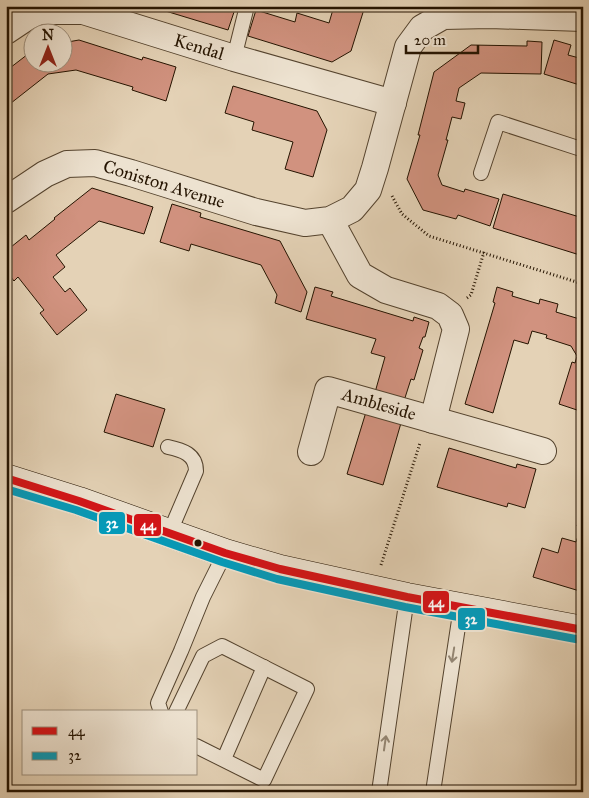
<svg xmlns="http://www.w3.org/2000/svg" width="589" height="798" font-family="'IM FELL Great Primer',serif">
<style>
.building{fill:#d1927f;stroke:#241300}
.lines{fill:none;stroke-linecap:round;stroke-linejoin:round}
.lane-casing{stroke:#54432e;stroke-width:16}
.street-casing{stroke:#54432e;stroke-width:28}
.secondary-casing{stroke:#241300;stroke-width:29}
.path{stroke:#241300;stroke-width:3;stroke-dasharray:1 2.5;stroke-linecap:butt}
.lane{stroke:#ede2d0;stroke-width:14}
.street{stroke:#ede2d0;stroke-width:26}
.secondary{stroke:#ede2d0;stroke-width:28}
.bus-1-casing{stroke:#ede2d0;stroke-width:11}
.bus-2-casing{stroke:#ede2d0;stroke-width:11}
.bus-1{stroke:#d41317;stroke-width:8}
.bus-2{stroke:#049ab9;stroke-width:8}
.oneway{stroke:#938572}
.bus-dot{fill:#241300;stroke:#ede2d0;stroke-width:2}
.labels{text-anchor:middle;stroke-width:4;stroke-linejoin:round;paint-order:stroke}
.street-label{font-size:18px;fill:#241300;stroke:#ede2d0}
.line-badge{stroke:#ede2d0;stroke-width:2}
.badge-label{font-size:14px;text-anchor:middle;font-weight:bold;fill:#fff}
</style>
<rect width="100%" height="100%" fill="#e4d2b6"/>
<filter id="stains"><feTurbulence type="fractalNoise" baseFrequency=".004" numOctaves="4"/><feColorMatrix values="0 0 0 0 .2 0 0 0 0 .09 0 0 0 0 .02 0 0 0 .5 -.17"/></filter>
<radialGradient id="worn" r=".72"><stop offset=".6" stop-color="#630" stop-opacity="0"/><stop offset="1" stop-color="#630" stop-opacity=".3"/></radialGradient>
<g class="building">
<polygon points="149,6 236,6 228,30"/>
<polygon points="334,6 365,6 351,51 332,62 248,36 256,10 295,22 297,13 329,23"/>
<polygon points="79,40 142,60 143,57 176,67 166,101 132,90 133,87 76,70 48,74 6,107 6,71 32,51 32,62 62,62 62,43"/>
<polygon points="554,40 571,45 568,55 583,59 583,86 544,74"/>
<polygon points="527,41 542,42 541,74 481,73 459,88 456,101 465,103 461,119 452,117 446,140 448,140 438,175 442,185 464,192 465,189 499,199 490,226 458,215 456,219 423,210 407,179 420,135 418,135 434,72 471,45 527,46"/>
<polygon points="233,86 317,111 327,130 313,177 285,169 293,142 252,130 254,122 225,113"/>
<polygon points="92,188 153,207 144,234 99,221 56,255 65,267 53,277 65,292 70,288 87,310 57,335 40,313 44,310 18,277 14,281 6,271 6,251 26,235 29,240 55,219 54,218"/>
<polygon points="503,194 583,218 583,256 493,228"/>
<polygon points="172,204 201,213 200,217 280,241 307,292 301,312 275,303 277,295 261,265 191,244 189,251 160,242"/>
<polygon points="315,287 333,292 331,296 413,321 414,317 429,322 425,337 423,337 419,348 423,350 414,380 411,379 403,404 374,396 385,357 371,353 376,339 306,319"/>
<polygon points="497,287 513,292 512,296 539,304 540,299 558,304 556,312 583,320 583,412 559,404 572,362 575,363 577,356 571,346 546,338 547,335 532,331 528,344 514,340 493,413 465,404 495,303 493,302"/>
<polygon points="116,394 165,409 153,447 104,432"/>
<polygon points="366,412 401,423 383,485 347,474"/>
<polygon points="449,448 516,468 517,464 536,469 525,508 508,503 507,507 437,487"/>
<polygon points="583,507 583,527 577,526"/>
<polygon points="581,527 583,527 583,592 533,577 542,548 558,553 562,538 576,542"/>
</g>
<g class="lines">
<defs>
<g id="lane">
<polyline points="234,58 247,6"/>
<polyline points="481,173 498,122 581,149"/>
<path d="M168,447c14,3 28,7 28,24l-27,63"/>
<polyline points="161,712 158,703 181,651 203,597 225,553"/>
<polyline points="176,712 203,656 222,646 307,689 264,780 196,746"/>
<polyline points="224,759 264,667"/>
<polyline points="379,792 407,597"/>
<polyline points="433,792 461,607"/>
</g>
<g id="street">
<polyline points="6,31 27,17 40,11 83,11 234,58 393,103"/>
<polyline points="6,200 45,174 67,164 95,163 131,173 256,212 305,223 330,220 352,209 368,190 375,168 408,47 422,28 443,16 490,15 583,18"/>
<polyline points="330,220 360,275 386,290 438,306 450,315 456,329 433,420"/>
<polyline points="311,452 328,390 543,451"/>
</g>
<polyline id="secondary" points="6,478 79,501 225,553 280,569 407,597 583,630"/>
</defs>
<use href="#lane" class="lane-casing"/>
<use href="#street" class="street-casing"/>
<use href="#secondary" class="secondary-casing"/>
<g class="path">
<polyline points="392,196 402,214 429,236 583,284"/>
<polyline points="467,298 471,295 484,252"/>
<polyline points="381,565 420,443"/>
</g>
<use href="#lane" class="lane"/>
<use href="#street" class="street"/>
<use href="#secondary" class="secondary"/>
<defs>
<polyline id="bus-1" points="6,478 79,501 225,553 280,569 407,597 583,630"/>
<polyline id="bus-2" points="6,489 76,510 222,562 277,579 405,607 581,640"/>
</defs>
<use href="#bus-1" class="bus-1-casing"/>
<use href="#bus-2" class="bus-2-casing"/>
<use href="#bus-1" class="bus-1"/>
<use href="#bus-2" class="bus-2"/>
</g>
<defs><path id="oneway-shaft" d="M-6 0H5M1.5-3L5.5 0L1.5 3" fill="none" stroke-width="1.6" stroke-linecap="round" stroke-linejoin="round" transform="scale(1.25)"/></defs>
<g class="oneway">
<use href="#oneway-shaft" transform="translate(453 655) rotate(99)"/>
<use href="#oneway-shaft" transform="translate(385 743) rotate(-82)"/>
</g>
<circle class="bus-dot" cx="198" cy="543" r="4.5"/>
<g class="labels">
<g class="street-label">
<text transform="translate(199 47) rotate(17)" y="6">Kendal</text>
<text transform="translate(164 184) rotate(17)" y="6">Coniston Avenue</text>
<text transform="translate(379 404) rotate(16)" y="6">Ambleside</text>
</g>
</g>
<g class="line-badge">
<rect x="98" y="511" width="28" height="24" rx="5" fill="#049ab9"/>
<rect x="133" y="513" width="29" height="24" rx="5" fill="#d41317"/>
<rect x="422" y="590" width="28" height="24" rx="5" fill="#d41317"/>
<rect x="457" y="607" width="29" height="24" rx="5" fill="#049ab9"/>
</g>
<g class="badge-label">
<text x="112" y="528">32</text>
<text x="148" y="530">44</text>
<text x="436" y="607">44</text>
<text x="471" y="624">32</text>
</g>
<rect width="589" height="798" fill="none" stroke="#e4d2b6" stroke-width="25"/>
<rect x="8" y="8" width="574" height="783" fill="none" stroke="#241300" stroke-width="2.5"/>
<rect x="12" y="12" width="564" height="773" fill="none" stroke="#241300"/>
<rect x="22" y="710" width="175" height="65" fill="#ede2d0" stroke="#9d8f7d"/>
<rect x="32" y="727" width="25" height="8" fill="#d41317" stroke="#9d8f7d"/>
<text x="68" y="736" font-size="15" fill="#241300">44</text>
<rect x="32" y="752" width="25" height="8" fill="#049ab9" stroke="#9d8f7d"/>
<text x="68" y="760" font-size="15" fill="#241300">32</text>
<g transform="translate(48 48)"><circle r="24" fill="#ede2d0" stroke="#9d8f7d"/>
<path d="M0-4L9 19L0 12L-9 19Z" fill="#8f2418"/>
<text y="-8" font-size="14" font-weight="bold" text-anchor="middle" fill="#241300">N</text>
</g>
<path d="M406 45v8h72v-8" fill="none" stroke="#241300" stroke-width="2.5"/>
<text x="414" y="45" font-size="15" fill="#241300" stroke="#ede2d0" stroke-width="4" paint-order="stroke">20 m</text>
<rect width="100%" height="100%" filter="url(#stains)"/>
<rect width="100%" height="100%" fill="url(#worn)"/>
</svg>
